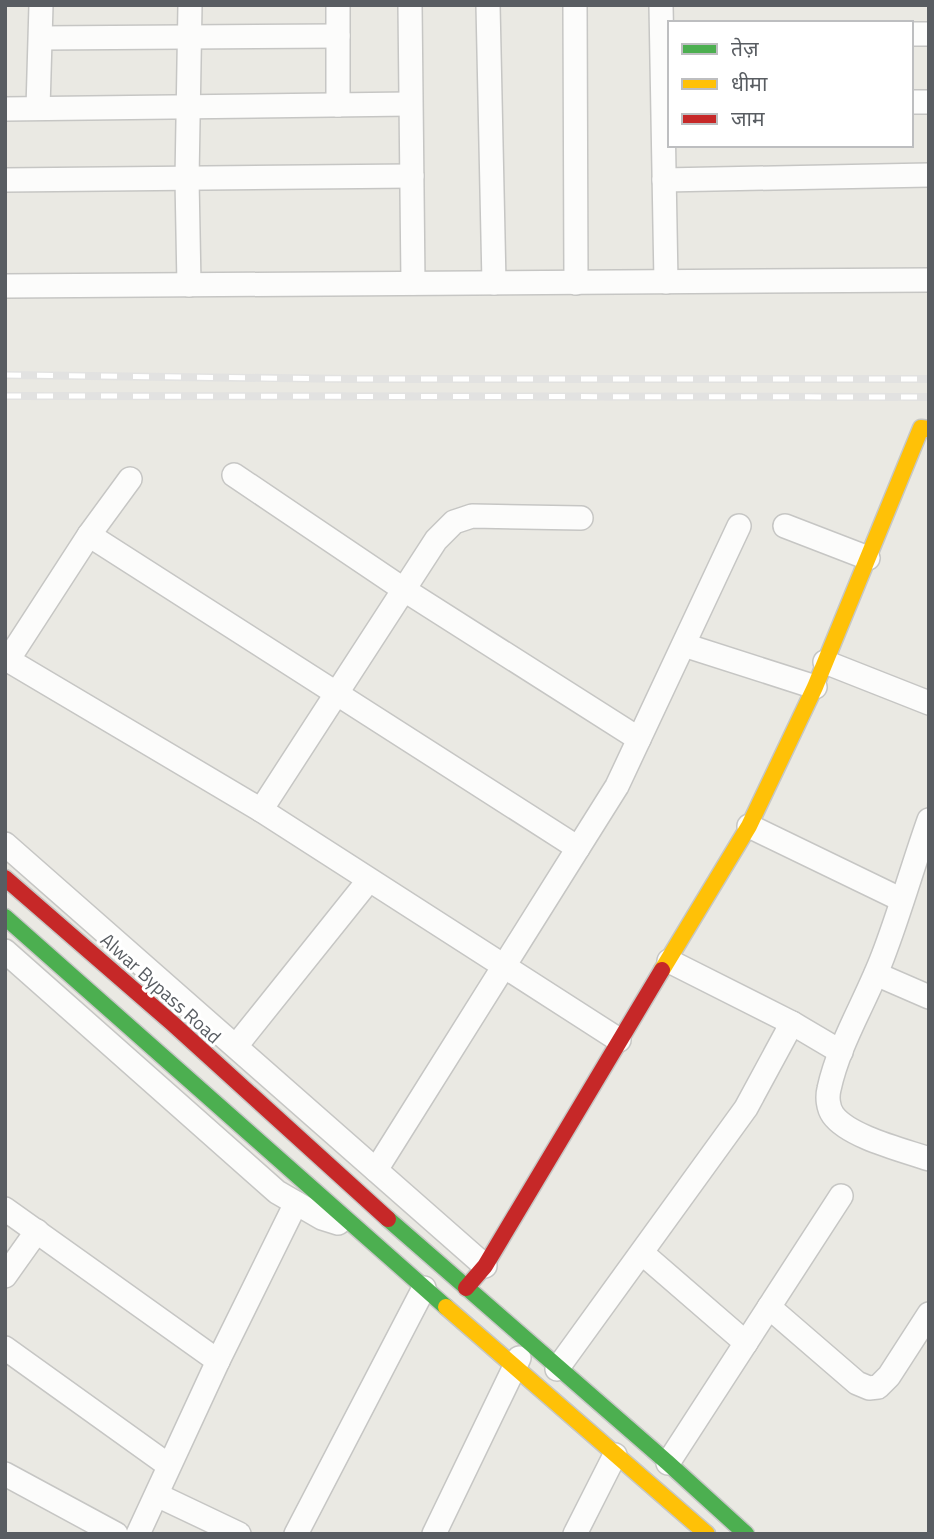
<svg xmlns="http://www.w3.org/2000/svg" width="934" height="1539" font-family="'Titillium Web','Noto Sans Devanagari',sans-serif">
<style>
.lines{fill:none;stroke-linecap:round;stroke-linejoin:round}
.street-casing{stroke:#c6c6c4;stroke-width:26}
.fast-casing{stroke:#c6c7c5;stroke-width:19}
.slow-casing{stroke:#c6c7c5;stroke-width:19}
.jam-casing{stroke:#c6c7c5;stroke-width:19}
.street{stroke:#fcfcfb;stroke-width:23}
.fast{stroke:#4caf50;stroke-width:16}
.slow{stroke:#ffc107;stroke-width:16}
.jam{stroke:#c62828;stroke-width:16}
.rail-casing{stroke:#e2e2e1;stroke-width:8}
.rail{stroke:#fff;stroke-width:5;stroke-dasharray:16;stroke-linecap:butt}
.labels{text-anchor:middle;stroke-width:6;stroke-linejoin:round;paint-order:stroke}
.street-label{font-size:19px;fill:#595d62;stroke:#fff}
</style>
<rect width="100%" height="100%" fill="#eae9e3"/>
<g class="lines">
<defs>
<g id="street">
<polyline points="338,5 338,105"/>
<polyline points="410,5 413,283"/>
<polyline points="488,5 494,283"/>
<polyline points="575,5 576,283"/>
<polyline points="661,5 666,282"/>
<polyline points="911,34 929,34"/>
<polyline points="41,38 338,36"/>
<polyline points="911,102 929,102"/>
<polyline points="38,108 41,5"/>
<polyline points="5,109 410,104"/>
<polyline points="5,180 412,176"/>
<polyline points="664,180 929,175"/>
<polyline points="189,285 187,179 190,5"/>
<polyline points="5,286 929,280"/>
<polyline points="234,475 403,589 639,739"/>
<polyline points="130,479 89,535 8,660 261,810 619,1040"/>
<polyline points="785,526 868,558"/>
<polyline points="89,535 578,848"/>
<polyline points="684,645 815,687"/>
<polyline points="825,662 929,703"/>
<polyline points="261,810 436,540 454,522 472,516 581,518"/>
<path d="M929,820c-16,45 -29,92 -46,136 -17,45 -44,87 -54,133 -2,8 -1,19 4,26 16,22 70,35 96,44"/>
<polyline points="749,826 902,900"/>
<polyline points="5,844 485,1266"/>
<polyline points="5,951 277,1192 322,1218 338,1223"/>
<polyline points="669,961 792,1023 841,1052"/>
<polyline points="876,974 929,997"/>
<polyline points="236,1046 369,880"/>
<polyline points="376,1170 617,786 739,526"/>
<polyline points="5,1209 218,1361"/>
<polyline points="642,1253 746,1343"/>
<polyline points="5,1276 37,1231"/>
<polyline points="769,1307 857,1383 869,1388 878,1387 889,1376 929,1314"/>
<polyline points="5,1348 168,1465"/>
<polyline points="557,1369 746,1108 792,1023"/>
<polyline points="668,1463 841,1196"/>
<polyline points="5,1474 116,1534"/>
<polyline points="157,1495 239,1534"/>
<polyline points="138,1534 218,1361 296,1203"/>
<polyline points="296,1534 424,1288"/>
<polyline points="434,1534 519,1358"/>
<polyline points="575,1534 615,1455"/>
</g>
<g id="fast">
<polyline points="5,917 446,1307"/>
<polyline points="388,1219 668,1463 746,1534"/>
</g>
<g id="slow">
<polyline points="662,970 749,826 815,687 921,428 929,429"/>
<polyline points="446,1307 707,1534"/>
</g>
<g id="jam">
<polyline points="5,878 172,1023 388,1219"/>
<polyline points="466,1288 485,1266 662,970"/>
</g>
</defs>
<use href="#street" class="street-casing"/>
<use href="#fast" class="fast-casing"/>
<use href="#slow" class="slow-casing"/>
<use href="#jam" class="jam-casing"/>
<use href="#street" class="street"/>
<use href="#fast" class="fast"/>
<use href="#slow" class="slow"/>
<use href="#jam" class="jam"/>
<defs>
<g id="rail">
<polyline points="5,375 353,379 929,379"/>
<polyline points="5,396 929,397"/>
</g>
</defs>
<use href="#rail" class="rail-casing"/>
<use href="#rail" class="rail"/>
</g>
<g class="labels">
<g class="street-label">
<text transform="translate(161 988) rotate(42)" y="7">Alwar Bypass Road</text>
</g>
</g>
<rect width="934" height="1539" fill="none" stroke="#595d62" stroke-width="14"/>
<rect x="668" y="21" width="245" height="126" fill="#ffffff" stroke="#bdbec0" stroke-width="2"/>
<rect x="682" y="44" width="35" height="10" fill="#4caf50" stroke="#bdbec0" stroke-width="2"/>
<text x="731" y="56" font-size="21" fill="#595d62">तेज़</text>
<rect x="682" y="79" width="35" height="10" fill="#ffc107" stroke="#bdbec0" stroke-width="2"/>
<text x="731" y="91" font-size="21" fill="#595d62">धीमा</text>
<rect x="682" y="114" width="35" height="10" fill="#c62828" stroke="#bdbec0" stroke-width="2"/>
<text x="731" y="126" font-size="21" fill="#595d62">जाम</text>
</svg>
